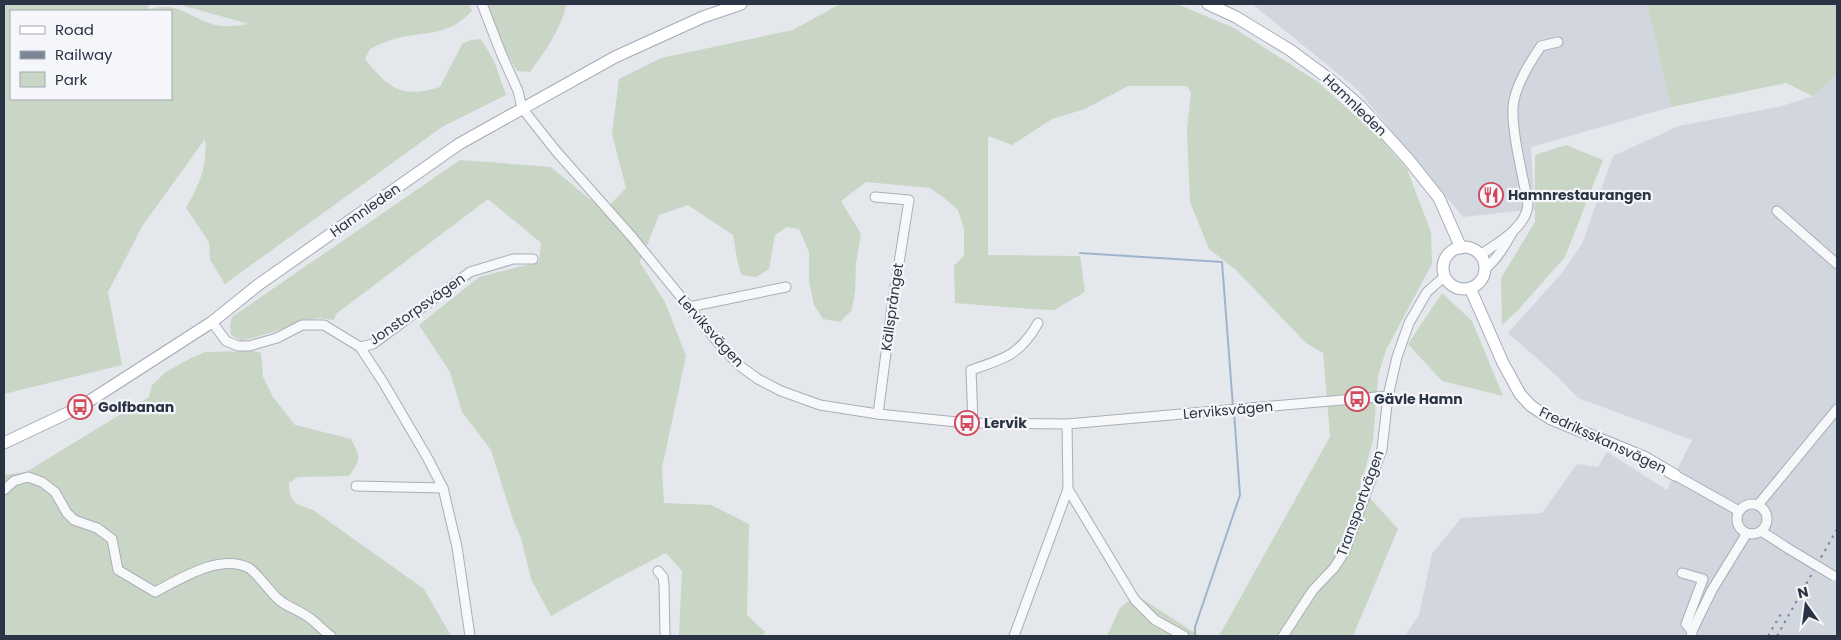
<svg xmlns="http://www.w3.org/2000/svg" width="1841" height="640" font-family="Poppins,sans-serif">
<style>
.built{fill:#d2d6de}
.green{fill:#c9d6c5;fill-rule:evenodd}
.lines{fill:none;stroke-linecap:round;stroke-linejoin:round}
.stream{stroke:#9fb4cc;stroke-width:2}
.minor-casing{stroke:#a9aeb7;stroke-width:11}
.major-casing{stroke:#a3abb8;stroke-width:13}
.minor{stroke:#f7f8fa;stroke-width:9}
.major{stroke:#fff;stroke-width:11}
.rail{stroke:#7d8696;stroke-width:2;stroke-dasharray:2.5 5;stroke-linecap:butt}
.minor-bridge-casing{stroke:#a9aeb7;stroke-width:11;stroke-linecap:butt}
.minor-bridge{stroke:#f7f8fa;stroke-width:9}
.labels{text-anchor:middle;stroke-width:4.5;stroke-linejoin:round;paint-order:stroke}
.street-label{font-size:14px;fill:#2b3445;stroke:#f4f6f9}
.poi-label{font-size:14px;font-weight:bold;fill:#2b3445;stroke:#f4f6f9;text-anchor:start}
</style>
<rect width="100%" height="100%" fill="#e4e7ec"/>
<g class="built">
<polygon points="1252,4 1647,4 1671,107 1531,147 1535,209 1463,217 1358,90"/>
<polygon points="1837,74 1837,636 1405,636 1419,615 1432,554 1461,518 1542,513 1577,464 1598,467 1607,452 1667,490 1692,440 1578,398 1557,376 1508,333 1561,274 1582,244 1613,156 1679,126 1782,106 1813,96"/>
</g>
<g class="green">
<path d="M4,4h144l1,5c30,-7 35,5 60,14 12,5 28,3 40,1l-72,-20h292l3,7c-23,23 -35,20 -65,25 -13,2 -25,7 -37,13l-5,10c23,29 37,40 75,28l22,-43 9,-4 10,-1 13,22 12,34 -64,32 -217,157 -15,-24 -1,-18 -23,-34c13,-23 22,-42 19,-69l-62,86 -35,67 14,73 -118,29zM11,11h160v88h-160z"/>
<path d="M487,4h80c-7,26 -21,46 -37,68l-13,-1 -20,-36z"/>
<path d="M840,4h337l57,24 84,54 63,57 26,30 24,63 1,32 -46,86 -8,26 -5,65 -13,46 38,42 -45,107h-134l111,-199 -7,-84 -17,-10 -70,-73 -27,-21 -19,-47 -3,-73 4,-36 -4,-7h-59l-43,23 -33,10 -40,26 -24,-9v119l92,1 5,36 -31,18 -23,-1 -76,-6 -1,-37 10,-11v-26l-6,-19 -14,-12 -14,-10 -64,-6 -25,19 20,33 -5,29 -1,28 -3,19 -12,12 -17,-3 -9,-14 -5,-24v-29l-10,-23 -12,-2 -12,8 -6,34 -13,8 -14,-2c-6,-13 -6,-26 -9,-40l-45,-30 -29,10 -17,43 -3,3 26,41 21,54 -24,112 2,35 47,2 38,19 -2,91 18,17 -3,4h-83l3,-65 -16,-18 -48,25 -67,38 -20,-37 -10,-41 -8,-18 -22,-70 -29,-38 -12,-40 -31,-47 60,-48 60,-15 2,-19 -53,-44 -152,115 -2,6 -15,-2 -20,3 -12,7 -45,13 -11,-6 -1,-9 2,-9 228,-157 91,7 53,44 22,-23 -14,-54 7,-55 42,-21 132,-28z"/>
<polygon points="1647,4 1837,4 1837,74 1813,96 1786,83 1671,107"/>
<polygon points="1566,145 1603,160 1565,257 1519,309 1502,325 1501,278 1535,222 1535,155"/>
<polygon points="1442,293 1472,321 1503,396 1442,381 1408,344"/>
<path d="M254,351l7,2 2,24 10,20 22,28 56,14c10,19 10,20 -2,37l-51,1 -9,6c0,20 7,21 24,27l111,79 27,47h-447v-161l22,-3 123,-75 3,-12 14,-13 25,-14 14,-6z"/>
<polygon points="1136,595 1200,636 1107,636 1120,608"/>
</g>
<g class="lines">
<g class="stream">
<polyline points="1080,253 1222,262 1233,407"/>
<polyline points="1195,636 1195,627 1240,495 1234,412"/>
</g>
<defs>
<g id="minor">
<polyline points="482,4 501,53 518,91 522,108 556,151 632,237 720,345 740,366 758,379 781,391 820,405 878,414 967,423 1067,424 1388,396"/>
<polyline points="875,197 909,200 892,307 878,414"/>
<polyline points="1777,211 1837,264"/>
<path d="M1480,255c18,-12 47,-28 48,-51 -5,-28 -16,-69 -15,-96 1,-20 17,-46 28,-62l17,-4"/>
<path d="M1485,269c12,-10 19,-22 27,-36"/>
<polyline points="689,307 786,287"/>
<polyline points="212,322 226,341 238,346 249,346 277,338 302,325 324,325 360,347 373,344 470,272 513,259 533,259"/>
<polyline points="360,347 383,382 427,457 443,488 457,547 470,636"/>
<path d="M973,423l-2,-53c33,-11 49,-15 67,-47"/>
<polyline points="1675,475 1739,511"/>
<polyline points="356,486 443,488"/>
<polyline points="1068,489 1135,600 1155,620 1184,636"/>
<path d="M4,490l10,-9 14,-4 14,5 13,10 12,21 7,7 23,8 15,11 6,31 37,22c25,-13 65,-39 94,-24 8,5 21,24 29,31 9,8 23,12 33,20 7,5 12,12 20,17"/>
<circle cx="1752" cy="519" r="15"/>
<polyline points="1758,505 1837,409"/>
<polyline points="1761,531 1789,549"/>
<polyline points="658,571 663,577 664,585 665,636"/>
<polyline points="1682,573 1703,579 1686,624 1692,631"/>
<polyline points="1014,636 1068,489 1067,424"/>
<polyline points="1283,636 1313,590 1334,568 1345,551 1382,449 1388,396 1397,357 1409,323 1427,292 1445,276"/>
<polyline points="1691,636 1693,629 1712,590 1747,533"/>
</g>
<g id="major">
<polyline points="1208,4 1236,17 1290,50 1328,78 1361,107 1408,159 1439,198 1461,248"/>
<circle cx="1464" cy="268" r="21"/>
<polyline points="1470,288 1503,363 1520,394 1531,406 1551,419 1644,457 1675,475"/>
<polyline points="4,443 80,407 212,322 258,285 459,144 615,57 703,17 741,4"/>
</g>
</defs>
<use href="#minor" class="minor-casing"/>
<use href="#major" class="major-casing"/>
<use href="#minor" class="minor"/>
<use href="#major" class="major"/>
<g class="rail">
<polyline points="1768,636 1782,612"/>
<polyline points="1777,636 1837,529"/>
</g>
<defs>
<polyline id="minor-bridge" points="1789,549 1834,576"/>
</defs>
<use href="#minor-bridge" class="minor-bridge-casing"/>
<use href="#minor-bridge" class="minor-bridge"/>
</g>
<defs>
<symbol id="restaurant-ring" viewBox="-11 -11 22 22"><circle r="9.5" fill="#f4f6f9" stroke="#d1495b" stroke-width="1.5"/><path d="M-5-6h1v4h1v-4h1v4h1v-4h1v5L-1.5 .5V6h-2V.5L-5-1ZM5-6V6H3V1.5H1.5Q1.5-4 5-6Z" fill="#d1495b"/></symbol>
<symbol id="bus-ring" viewBox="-11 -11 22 22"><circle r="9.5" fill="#f4f6f9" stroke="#d1495b" stroke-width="1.5"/><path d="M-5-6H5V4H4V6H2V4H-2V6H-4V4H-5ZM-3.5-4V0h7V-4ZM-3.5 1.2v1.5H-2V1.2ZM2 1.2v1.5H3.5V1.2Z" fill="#d1495b"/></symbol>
</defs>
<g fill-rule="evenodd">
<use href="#restaurant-ring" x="1477" y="181" width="28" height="28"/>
<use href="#bus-ring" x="1343" y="385" width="28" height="28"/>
<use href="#bus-ring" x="66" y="393" width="28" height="28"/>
<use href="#bus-ring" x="953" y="409" width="28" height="28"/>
</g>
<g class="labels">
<g class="street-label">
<text transform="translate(1355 105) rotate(44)" y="5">Hamnleden</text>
<text transform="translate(365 210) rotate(-35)" y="5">Hamnleden</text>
<text transform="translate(892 307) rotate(-82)" y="5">Källsprånget</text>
<text transform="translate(417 309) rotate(-35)" y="5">Jonstorpsvägen</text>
<text transform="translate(711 331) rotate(48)" y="5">Lerviksvägen</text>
<text transform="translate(1228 410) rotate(-5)" y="5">Lerviksvägen</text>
<text transform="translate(1603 440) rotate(25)" y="5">Fredriksskansvägen</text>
<text transform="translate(1360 503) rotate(-70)" y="5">Transportvägen</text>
</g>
<g class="poi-label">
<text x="1508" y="200">Hamnrestaurangen</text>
<text x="1374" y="404">Gävle Hamn</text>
<text x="98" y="412">Golfbanan</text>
<text x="984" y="428">Lervik</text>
</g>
</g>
<rect width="1841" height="640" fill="none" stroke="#2b3445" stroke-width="10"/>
<rect x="10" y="10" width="162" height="90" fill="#f4f6f9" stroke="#a4a8b1"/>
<rect x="20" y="26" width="25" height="8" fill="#ffffff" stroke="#a4a8b1"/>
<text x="55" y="35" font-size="15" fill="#2b3445">Road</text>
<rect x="20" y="51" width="25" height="8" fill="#7d8696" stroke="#a4a8b1"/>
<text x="55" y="60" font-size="15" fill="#2b3445">Railway</text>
<rect x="20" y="72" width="25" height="15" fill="#c9d6c5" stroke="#a4a8b1"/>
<text x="55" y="85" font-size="15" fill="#2b3445">Park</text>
<g transform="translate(1806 605) rotate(346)" stroke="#f4f6f9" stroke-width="4" paint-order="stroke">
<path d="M0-4L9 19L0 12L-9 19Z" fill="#2b3445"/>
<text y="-8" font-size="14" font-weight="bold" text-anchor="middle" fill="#2b3445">N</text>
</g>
</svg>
